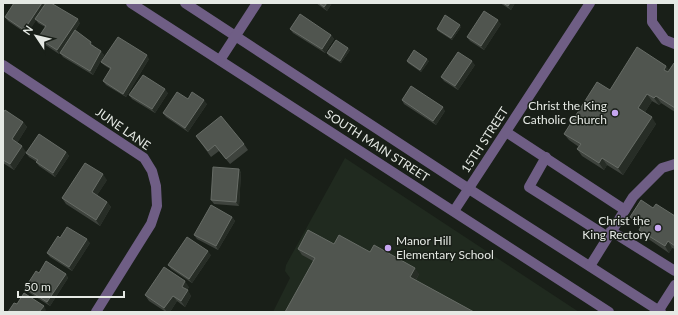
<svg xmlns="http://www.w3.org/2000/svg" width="678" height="315" font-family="Lato,sans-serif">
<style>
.built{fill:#202a1f}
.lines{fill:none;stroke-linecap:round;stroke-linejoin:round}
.minor{stroke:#6f5e85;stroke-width:10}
.wall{fill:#3e433d}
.shaded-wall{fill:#272d26}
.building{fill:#50554f;stroke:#676c66}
.poi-dot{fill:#c6a6f0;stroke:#191f18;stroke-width:1.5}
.labels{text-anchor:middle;stroke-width:3;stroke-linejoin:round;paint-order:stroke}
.poi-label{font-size:12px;fill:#e5e9e4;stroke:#191f18;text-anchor:end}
.street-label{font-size:12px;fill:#e5e9e4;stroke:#191f18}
</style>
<rect width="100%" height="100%" fill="#191f18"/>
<polygon class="built" points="345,158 579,312 273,312 290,278 285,271 286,265"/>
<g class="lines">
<g class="minor">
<polyline points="131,3 609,312"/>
<polyline points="185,3 469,189 661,312"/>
<polyline points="652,3 652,22 665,40 675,44"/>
<polyline points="220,60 257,3"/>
<polyline points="3,65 144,158 152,171 156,186 157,206 151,224 96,312"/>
<polyline points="506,132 625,210"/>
<polyline points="546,157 529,187 608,237"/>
<polyline points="454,211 590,3"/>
<polyline points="611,231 675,271"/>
<polyline points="590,266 633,197 662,168 675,164"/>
<polyline points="659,310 675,285"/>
</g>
</g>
<g class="wall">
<polygon points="316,3 332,3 327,11"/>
<polygon points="500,3 515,3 511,10"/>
<polygon points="5,17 80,23 75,31 94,46 94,47 104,55 93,75 63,57 60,53 59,54 41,42 38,38 45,27 38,23 36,20 27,34 8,21"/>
<polygon points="501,24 484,50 470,41 467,37"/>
<polygon points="461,27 452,40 438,31 437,29"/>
<polygon points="290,29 331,35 334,39 325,53 293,33"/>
<polygon points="350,50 341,63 329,56 327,53"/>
<polygon points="149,59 126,97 106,85 103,81 110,69 104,65 101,62"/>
<polygon points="407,61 429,61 421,72 408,63"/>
<polygon points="675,63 675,112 661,103 659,105 652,101 645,112 656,124 623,175 607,165 604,170 582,156 577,149 579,147 569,140 564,134 610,90 669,70"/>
<polygon points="475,65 458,90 444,81 441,77"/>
<polygon points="168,93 155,113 132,99 129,95"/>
<polygon points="188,99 207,104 188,132 166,117 163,113"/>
<polygon points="402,100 445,111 436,125 404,104"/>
<polygon points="3,110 4,112 23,122 27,127 17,143 26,152 14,170 3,163"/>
<polygon points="196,136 244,144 248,150 230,164 219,151 211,157"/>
<polygon points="66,152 69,156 55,177 39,166 36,162 37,162 29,157 26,153"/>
<polygon points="239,169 241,173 239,206 214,204 211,200"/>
<polygon points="107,180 97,195 107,202 111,207 100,226 66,204 62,198"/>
<polygon points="653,208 675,216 675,249 672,248 669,253 644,236 639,230 640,227 635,224 630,217"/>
<polygon points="232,217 235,221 218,250 197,239 194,235"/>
<polygon points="60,238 90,243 72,271 50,257 47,253"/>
<polygon points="334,244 370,252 419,274 416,280 313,261 302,255 298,249"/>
<polygon points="211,255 192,283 171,269 168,265"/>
<polygon points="39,273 66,274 68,278 50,306 28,292 25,288"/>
<polygon points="189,287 187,290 191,296 185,307 177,301 170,312 166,312 149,301 145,295"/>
</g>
<g class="shaded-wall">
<polygon points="42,3 48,3 27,34 24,30"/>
<polygon points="327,3 332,3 327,11 324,7"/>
<polygon points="510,3 515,3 511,10 508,6"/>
<polygon points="78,19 80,23 59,54 57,50"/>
<polygon points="498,20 501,24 484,50 481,46"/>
<polygon points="460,25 461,27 452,40 451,38"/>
<polygon points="331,35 334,39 325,53 322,49"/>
<polygon points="91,42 94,46 93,48 90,44"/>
<polygon points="348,48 350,50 341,63 340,61"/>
<polygon points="101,51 104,55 93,75 90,71"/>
<polygon points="147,55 149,59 126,97 123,94"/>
<polygon points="427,59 429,61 421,72 420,70"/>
<polygon points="472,61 475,65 458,90 455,86"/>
<polygon points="666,66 671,72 668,77 664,70"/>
<polygon points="165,89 168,93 155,113 152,109"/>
<polygon points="647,94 652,101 643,115 638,108"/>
<polygon points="656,96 661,103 659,105 654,98"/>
<polygon points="204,100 207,104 188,132 185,128"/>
<polygon points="443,107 445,111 436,125 433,121"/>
<polygon points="652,117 656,124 623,175 618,168"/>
<polygon points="23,122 27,127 16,145 12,139"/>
<polygon points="22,146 26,152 14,170 10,164"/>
<polygon points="66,152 69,156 55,177 53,173"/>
<polygon points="602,158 607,165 604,170 599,163"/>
<polygon points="239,169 241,173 239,206 236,202"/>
<polygon points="103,174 107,180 96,197 92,192"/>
<polygon points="107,202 111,207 100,226 96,220"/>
<polygon points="232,217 235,221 218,250 216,246"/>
<polygon points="87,239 90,243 72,271 69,267"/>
<polygon points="668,241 672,248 669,253 665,246"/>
<polygon points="208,251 211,255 192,283 189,279"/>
<polygon points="415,268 419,274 414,283 410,277"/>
<polygon points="66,274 68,278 50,306 47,302"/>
<polygon points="185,281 189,287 186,292 182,287"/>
<polygon points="188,290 191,296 185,307 181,301"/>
<polygon points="173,296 177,301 170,312 167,312 164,308"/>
<polygon points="44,306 46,310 45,312 39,312"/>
</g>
<g class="building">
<polygon points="14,3 42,3 24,30 5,17"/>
<polygon points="46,3 51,3 78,19 57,50 38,38 46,26 35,19"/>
<polygon points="319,3 327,3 324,7"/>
<polygon points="503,3 510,3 508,6"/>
<polygon points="484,11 498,20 481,46 467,37"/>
<polygon points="300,14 331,35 322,49 290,29"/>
<polygon points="445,15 460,25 451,38 437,29"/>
<polygon points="75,30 91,42 90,44 101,51 90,71 60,53"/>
<polygon points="118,37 147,55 123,94 103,81 111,68 101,62"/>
<polygon points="336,40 348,48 340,61 327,53"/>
<polygon points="637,47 666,66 664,70 668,72 674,63 675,63 675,108 656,96 654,98 647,94 638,108 652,117 618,168 602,158 599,163 577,149 581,144 564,134 597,82 610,90"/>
<polygon points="414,50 427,59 420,70 407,61"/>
<polygon points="458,52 472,61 455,86 441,77"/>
<polygon points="143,75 165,89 152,109 129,95"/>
<polygon points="411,86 443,107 433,121 402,100"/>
<polygon points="177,92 188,99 192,92 204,100 185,128 163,113"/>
<polygon points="5,110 23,122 12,139 22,146 10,164 3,160 3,113"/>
<polygon points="221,116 244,144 226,159 215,145 208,151 196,136"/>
<polygon points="39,134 66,152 53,173 36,162 38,160 26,153"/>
<polygon points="85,163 103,174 92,192 107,202 96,220 62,198"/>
<polygon points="213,167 239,169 236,202 211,200"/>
<polygon points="641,200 653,208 656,204 675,216 675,246 668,241 665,246 639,230 642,225 630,217"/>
<polygon points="211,205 232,217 216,246 194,235"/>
<polygon points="67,227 87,239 69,267 47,253 58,236 60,238"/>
<polygon points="308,230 334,244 339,235 370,252 374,245 415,268 410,277 474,312 285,312 315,258 298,249"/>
<polygon points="187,237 208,251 189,279 168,265"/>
<polygon points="46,261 66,274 47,302 25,288 36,271 39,273"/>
<polygon points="164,267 185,281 182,287 188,290 181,301 173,296 164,308 145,295"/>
<polygon points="24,293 44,306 39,312 8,312 14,303 17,304"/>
</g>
<g class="poi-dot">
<circle cx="615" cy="113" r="4"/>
<circle cx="658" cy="228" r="4"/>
<circle cx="388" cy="248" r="4"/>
</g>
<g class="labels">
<g class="poi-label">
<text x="607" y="110">Christ the King<tspan x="607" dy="14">Catholic Church</tspan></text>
<text x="650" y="225">Christ the<tspan x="650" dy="14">King Rectory</tspan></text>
<text x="396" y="245" text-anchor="start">Manor Hill<tspan x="396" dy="14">Elementary School</tspan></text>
</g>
<g class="street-label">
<text transform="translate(123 129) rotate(35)" y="4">JUNE LANE</text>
<text transform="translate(485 140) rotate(-57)" y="4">15TH STREET</text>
<text transform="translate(377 146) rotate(33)" y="4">SOUTH MAIN STREET</text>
</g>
</g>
<rect width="678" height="315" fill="none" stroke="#e5e9e4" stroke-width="8"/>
<g transform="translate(36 36) rotate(305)" stroke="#191f18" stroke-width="3" paint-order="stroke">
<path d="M0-3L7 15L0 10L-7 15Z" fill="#e5e9e4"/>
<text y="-6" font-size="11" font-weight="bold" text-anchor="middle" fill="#e5e9e4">N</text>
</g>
<path d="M18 291v6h106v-6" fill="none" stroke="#e5e9e4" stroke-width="2"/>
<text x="24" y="291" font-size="12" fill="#e5e9e4" stroke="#191f18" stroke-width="3" paint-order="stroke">50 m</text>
</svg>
